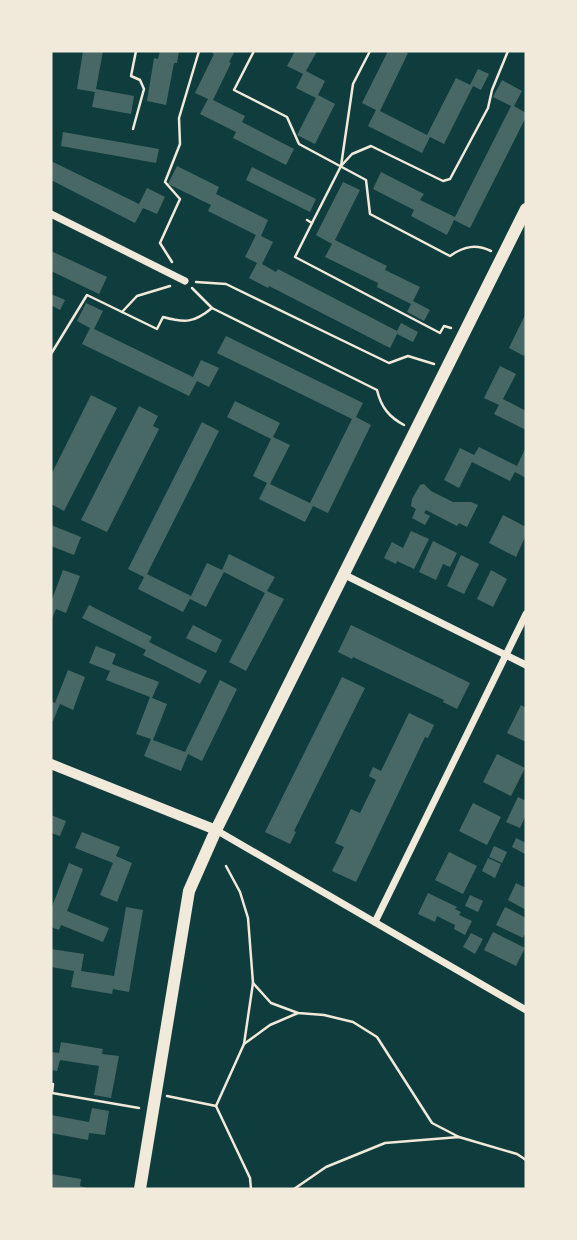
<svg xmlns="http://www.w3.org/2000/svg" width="577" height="1240" font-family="Figtree,sans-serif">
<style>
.building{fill:#486865}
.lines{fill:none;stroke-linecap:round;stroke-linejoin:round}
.path{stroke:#f1e9da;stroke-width:2.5}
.minor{stroke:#f1e9da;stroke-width:7}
.tertiary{stroke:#f1e9da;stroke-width:10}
.secondary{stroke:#f1e9da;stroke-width:12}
</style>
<rect width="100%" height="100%" fill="#0f3d3e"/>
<g class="building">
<polygon points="83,51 103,51 96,89 134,96 131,114 92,107 95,92 77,89"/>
<polygon points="160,51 179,51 177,63 174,63 166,105 147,101 154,58 158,59"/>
<polygon points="213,51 235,51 229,62 231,63 213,100 245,116 242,122 294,149 286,165 233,138 236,132 200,114 208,99 195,93 214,54 212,53"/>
<polygon points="295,51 317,51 306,71 325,81 318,95 335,104 315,144 297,135 316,98 296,88 303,74 287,66"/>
<polygon points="388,51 403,51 408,53 380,111 427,135 456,78 470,85 478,69 489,74 481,90 473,86 444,144 430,137 422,153 368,126 376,110 362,103"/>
<polygon points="502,80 522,91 514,106 526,113 526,117 470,228 454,220 447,235 411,216 414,210 373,189 381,172 424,194 420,200 455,217 511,106 493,97"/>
<polygon points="63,132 159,149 156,163 61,146"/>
<polygon points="51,161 139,204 147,188 165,197 157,214 143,208 135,223 51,180"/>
<polygon points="177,166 219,187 216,194 268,220 261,236 273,242 262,264 276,272 278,269 397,331 401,323 418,332 413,342 397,334 390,348 269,286 268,288 249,278 257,263 245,257 256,235 208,211 211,205 168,184"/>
<polygon points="252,167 316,199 310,212 246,180"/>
<polygon points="343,182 360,190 335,240 387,266 385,270 420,287 413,301 430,310 424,321 407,312 411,304 377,287 378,283 325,257 332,244 316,235"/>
<polygon points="51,251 107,277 99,294 51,271"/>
<polygon points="51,294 65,300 60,310 51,305"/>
<polygon points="86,303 103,311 94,329 193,377 201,360 219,368 209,387 197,381 189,396 82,344 90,328 77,321"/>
<polygon points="526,313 526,351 524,356 509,348"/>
<polygon points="226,336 363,403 356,417 371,425 328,513 313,506 305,522 259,499 267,483 253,476 271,439 227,417 235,401 280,423 273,437 290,445 270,484 310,503 352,419 217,353"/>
<polygon points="500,366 516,374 503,399 526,411 526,430 494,414 499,405 484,398"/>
<polygon points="91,395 117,408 64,511 51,504 51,475"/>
<polygon points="139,406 158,416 153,426 159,429 107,532 81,520"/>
<polygon points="202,422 219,431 147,574 191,596 207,563 222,570 229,554 275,577 267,591 284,599 246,671 229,662 265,593 224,572 206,607 190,599 183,612 138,589 144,577 128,569"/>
<polygon points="479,447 517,466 526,447 526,478 515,472 510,481 472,462 459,488 444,480 460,448 474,455"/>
<polygon points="424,484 431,491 453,502 471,502 478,505 467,527 459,523 457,526 426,510 424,513 430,516 425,525 412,518 416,509 411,506 412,499 420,485"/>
<polygon points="503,515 526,527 526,535 516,557 489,543"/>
<polygon points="51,525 81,537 74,555 51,546"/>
<polygon points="411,531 429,539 414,569 397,561 396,564 384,558 392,542 403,548"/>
<polygon points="433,541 457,553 450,567 443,564 436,580 419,572"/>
<polygon points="461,555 479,564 464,594 447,586"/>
<polygon points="63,570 80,576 66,613 56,609 51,621 51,602"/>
<polygon points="491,570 507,579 493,607 477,599"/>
<polygon points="89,605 152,637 149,642 207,671 200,684 143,655 146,650 82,618"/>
<polygon points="193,625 222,640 216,653 186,638"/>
<polygon points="351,625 470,683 457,709 443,702 444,700 353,657 352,659 338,652"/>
<polygon points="96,646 116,654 112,664 159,682 152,698 167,704 153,740 185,752 220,680 237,689 202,761 188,754 181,771 144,756 151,739 136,734 150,697 106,680 110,671 89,663"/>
<polygon points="68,670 85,677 73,710 60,704 53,721 51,720 51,701 55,703"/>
<polygon points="342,677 365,688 294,831 296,832 290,844 265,832"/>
<polygon points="521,705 526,708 526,742 507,733"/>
<polygon points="409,713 434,725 428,738 425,737 356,882 332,871 344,847 335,843 351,809 360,813 376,780 369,776 373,767 381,771"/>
<polygon points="497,754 525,768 511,796 483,782"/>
<polygon points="518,797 526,801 526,815 520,828 506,822"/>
<polygon points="473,803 501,817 487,845 459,831"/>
<polygon points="51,815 66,821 60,836 51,833"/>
<polygon points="82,832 120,847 116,856 132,863 117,902 100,895 113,863 75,848"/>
<polygon points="516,838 526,843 525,854 512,847"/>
<polygon points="494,846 507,852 502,863 489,857"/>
<polygon points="449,852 477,866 463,894 435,880"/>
<polygon points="488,858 501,864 495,878 482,871"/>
<polygon points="69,863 83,869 67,911 109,928 103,942 61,925 59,930 51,927 51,909"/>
<polygon points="516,883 526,888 526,910 508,900"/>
<polygon points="428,893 457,907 455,909 461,912 459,915 472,921 465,935 454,929 455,925 437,916 435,922 418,914"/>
<polygon points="470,895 483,901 478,912 465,906"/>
<polygon points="126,907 143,910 129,992 113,989 112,994 71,987 74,971 51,967 51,949 84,954 81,971 114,976"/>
<polygon points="505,907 526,918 526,936 524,935 523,938 496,925"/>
<polygon points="493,932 525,948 516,966 484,950"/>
<polygon points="471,933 483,939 475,954 463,947"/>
<polygon points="61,1042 103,1049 102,1054 119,1056 111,1098 94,1095 99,1066 60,1060 57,1071 51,1070 51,1052 59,1053"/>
<polygon points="92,1108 109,1111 105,1135 89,1133 88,1140 51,1133 51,1115 89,1122"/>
<polygon points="51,1174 81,1179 80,1186 91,1189 51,1189"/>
</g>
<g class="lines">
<g class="path">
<path d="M254,51l-20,39 53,27 12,27 67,36 4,34 80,42c14,-10 26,-12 41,-5"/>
<polyline points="133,129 144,89 140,80 131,76 136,51"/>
<polyline points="341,166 352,154 371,146 443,181 450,179 488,108 492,90 508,51"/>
<polyline points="307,220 312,223 341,166 353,84 370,51"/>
<polyline points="312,223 295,257 440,333 444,326 451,328"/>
<polyline points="172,262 160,243 180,199 165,182 180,144 179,118 199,51"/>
<polyline points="196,282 226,284 389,363 408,356 434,364"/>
<polyline points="192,288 212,308"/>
<polyline points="122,312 137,296 170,286"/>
<path d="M51,354l36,-59 70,34 6,-12c22,6 31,6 49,-9l165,82c4,17 12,27 27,35"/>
<polyline points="253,983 271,1003 298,1013 324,1015 353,1022 377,1037 432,1123 459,1137"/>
<polyline points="244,1044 270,1025 298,1013"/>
<polyline points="51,1084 53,1084 52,1093 139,1108"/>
<polyline points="167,1096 216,1106 250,1178 251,1189"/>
<polyline points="216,1106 244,1044 253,983 248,918 240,892 226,866"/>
<polyline points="294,1189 326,1167 385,1143 459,1137 517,1154 526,1160"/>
</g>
<g class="minor">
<polyline points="51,214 185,281"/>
<polyline points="345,575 526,665"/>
<polyline points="216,830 526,1010"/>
<polyline points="375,922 526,614"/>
</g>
<polyline class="tertiary" points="51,764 216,830"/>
<polyline class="secondary" points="140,1189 189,891 216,830 526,209"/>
</g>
<rect width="577" height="1240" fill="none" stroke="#f1e9da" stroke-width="105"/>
</svg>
